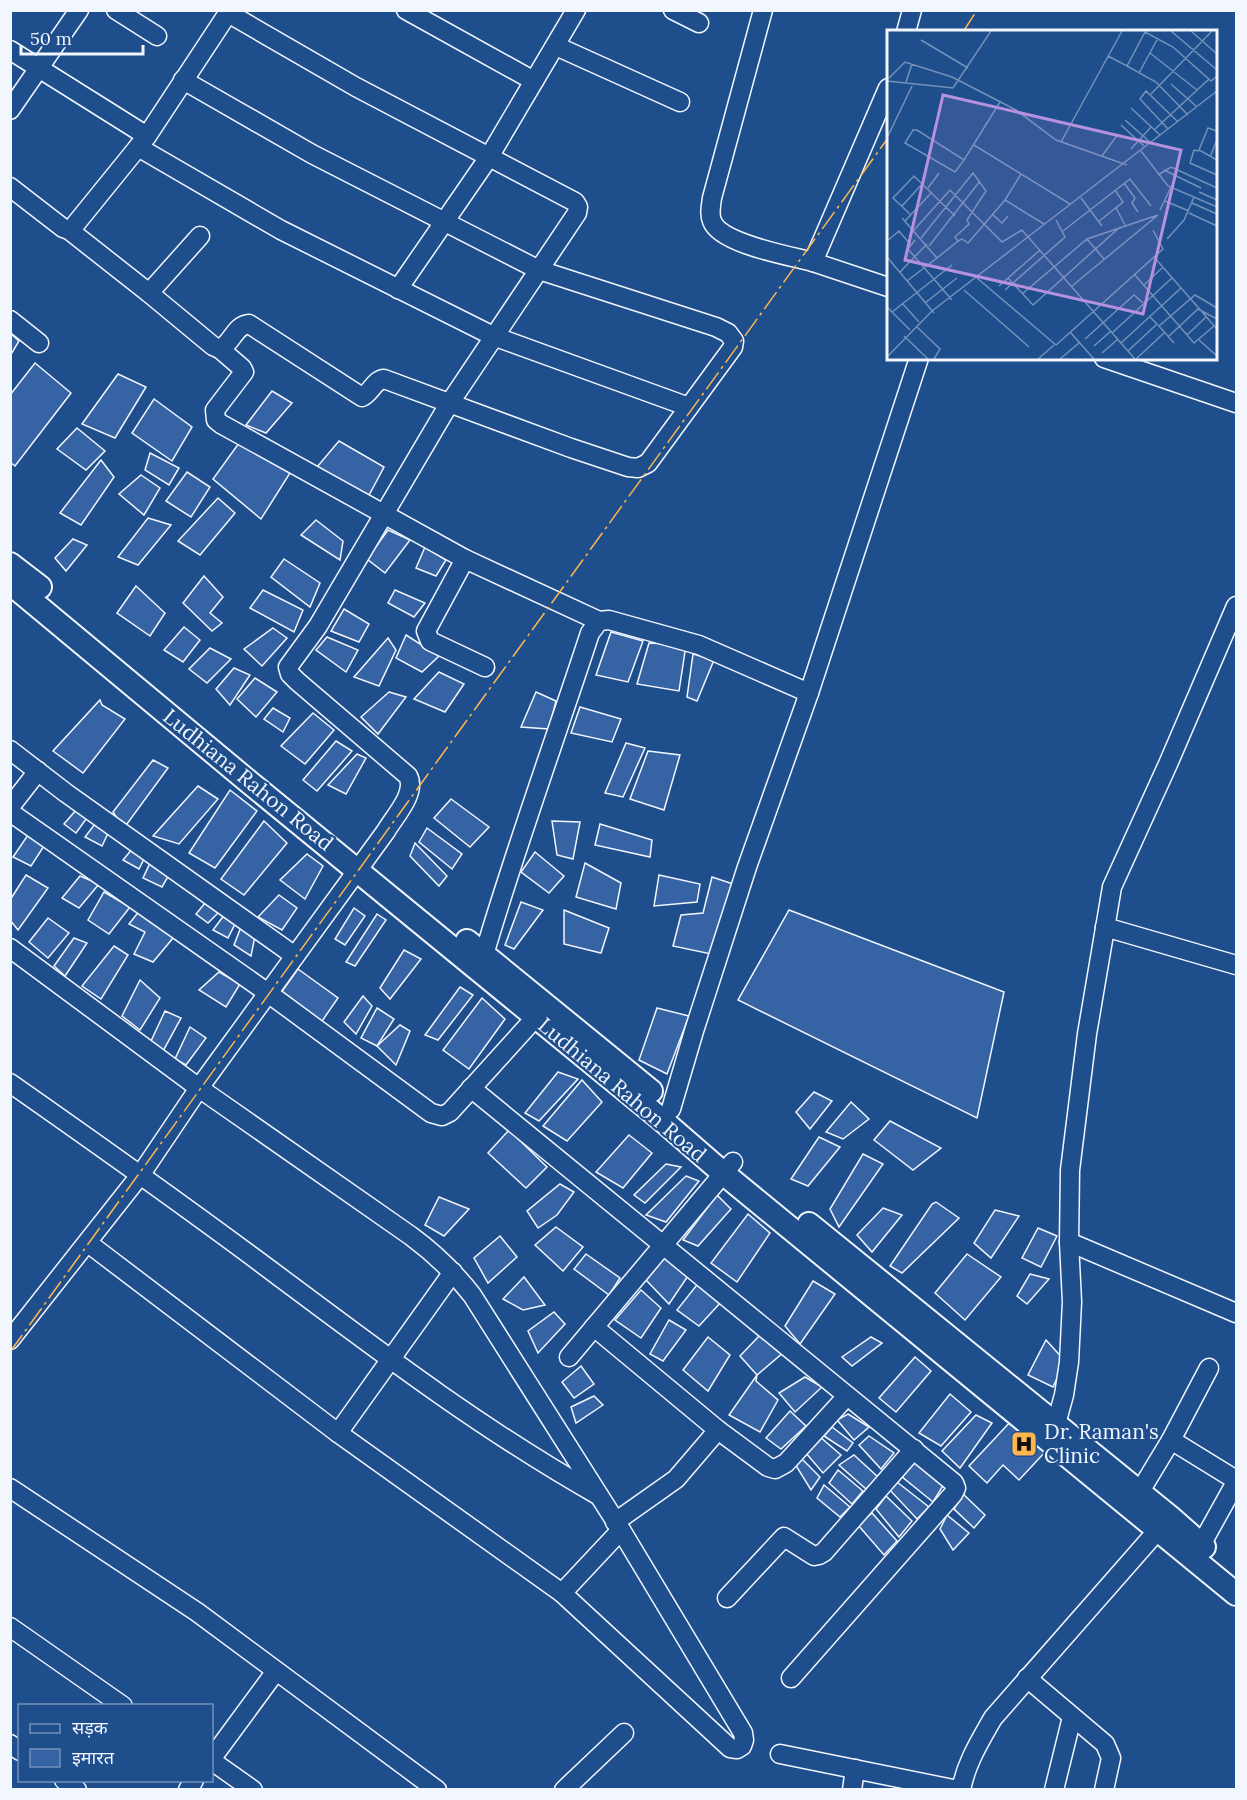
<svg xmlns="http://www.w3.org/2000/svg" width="1247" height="1800" font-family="Lora,'Noto Sans Devanagari',serif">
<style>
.building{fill:#3563a3;stroke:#f2f6ff;stroke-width:1.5}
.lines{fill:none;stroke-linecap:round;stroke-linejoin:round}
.minor-casing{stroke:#f2f6ff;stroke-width:21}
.major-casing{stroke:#f2f6ff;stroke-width:26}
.minor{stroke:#1f4e8c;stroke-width:18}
.major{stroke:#1f4e8c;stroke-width:22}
.power{stroke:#ffb74d;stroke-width:1.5;stroke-dasharray:21 4.5 3 4.5;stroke-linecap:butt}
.labels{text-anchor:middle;stroke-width:4.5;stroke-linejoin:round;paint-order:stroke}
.street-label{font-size:21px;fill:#f2f6ff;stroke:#1f4e8c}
.poi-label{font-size:21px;fill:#f2f6ff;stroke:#1f4e8c;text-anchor:start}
.inset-road{fill:none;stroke:#7391ba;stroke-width:1.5}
.view{fill:#b691df;fill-opacity:0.15;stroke:#b691df;stroke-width:3}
.inset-edge{fill:none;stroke:#f2f6ff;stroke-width:3}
</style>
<rect width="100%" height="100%" fill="#1f4e8c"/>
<g class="building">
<polygon points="10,333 19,341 10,356"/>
<polygon points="35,363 71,393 15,466 10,462 10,395"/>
<polygon points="118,374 146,387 115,438 82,424"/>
<polygon points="272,391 292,403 266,433 246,425"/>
<polygon points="154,399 192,427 172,461 132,433"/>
<polygon points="77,428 105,451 86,470 57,449"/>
<polygon points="339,441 384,467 367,499 317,467"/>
<polygon points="239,443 290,473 261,519 213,479"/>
<polygon points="150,453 179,468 169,485 145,470"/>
<polygon points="101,460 114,477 81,525 60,513"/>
<polygon points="187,472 210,487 191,517 166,501"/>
<polygon points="141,475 160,488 144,515 119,494"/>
<polygon points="218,498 235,513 200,555 178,541"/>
<polygon points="148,518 171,525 138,565 118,557"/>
<polygon points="316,520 343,541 340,560 301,535"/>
<polygon points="388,530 410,540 385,573 367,559"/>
<polygon points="73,539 87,545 66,571 55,558"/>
<polygon points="425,547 446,560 436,576 416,568"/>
<polygon points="284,559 320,583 310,607 271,577"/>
<polygon points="204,576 223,597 210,613 222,623 212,631 183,603"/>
<polygon points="136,586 165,613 150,636 117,613"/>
<polygon points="263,590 303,610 294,632 250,608"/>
<polygon points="395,590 425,603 414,617 388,603"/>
<polygon points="344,609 369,624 359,642 331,631"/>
<polygon points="184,627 200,640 183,662 164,650"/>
<polygon points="273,628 287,638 262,666 244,649"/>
<polygon points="611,632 643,641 628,682 596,675"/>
<polygon points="406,635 439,656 422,672 396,658"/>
<polygon points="327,637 358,650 346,672 316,650"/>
<polygon points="388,638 396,650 379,686 354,677"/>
<polygon points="649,643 686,645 679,691 637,684"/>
<polygon points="210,648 231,659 207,683 189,669"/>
<polygon points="693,654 714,660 697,701 687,697"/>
<polygon points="234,668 250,675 230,705 216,689"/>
<polygon points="439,672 464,684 445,712 414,699"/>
<polygon points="255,678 277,692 256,717 237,699"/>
<polygon points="389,692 406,697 378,734 361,717"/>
<polygon points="536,692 556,701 549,729 521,727"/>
<polygon points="100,700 102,705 125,719 83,773 53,751"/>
<polygon points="580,707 621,719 612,742 571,733"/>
<polygon points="273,708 290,718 283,732 264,719"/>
<polygon points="313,713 334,730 305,764 281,746"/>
<polygon points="336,741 352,751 317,791 303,780"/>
<polygon points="626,743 645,748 623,797 605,793"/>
<polygon points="648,751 680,755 664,810 630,799"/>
<polygon points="357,754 366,758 346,794 328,785"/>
<polygon points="153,760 168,768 124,828 113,812"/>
<polygon points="198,786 218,799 179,844 153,836"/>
<polygon points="230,790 257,811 215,868 189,853"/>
<polygon points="451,799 489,827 470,847 434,818"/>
<polygon points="77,809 89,815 76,833 64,824"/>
<polygon points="264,821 287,843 244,895 221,879"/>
<polygon points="552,821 580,822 573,859 557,855"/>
<polygon points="95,824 109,831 102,846 85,837"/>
<polygon points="600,824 652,840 650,857 595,845"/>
<polygon points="427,828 462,854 452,869 419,842"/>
<polygon points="28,835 44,846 31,866 13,857"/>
<polygon points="415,843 447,876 439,886 410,856"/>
<polygon points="133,848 146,855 139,869 123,860"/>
<polygon points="535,852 564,876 549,893 521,872"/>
<polygon points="307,854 323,866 305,899 280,880"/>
<polygon points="151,861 169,875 162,887 143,878"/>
<polygon points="585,863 621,883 616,909 576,897"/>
<polygon points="26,875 48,888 18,930 10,920 10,900"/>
<polygon points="659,875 700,884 697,902 654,906"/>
<polygon points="80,876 99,884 79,908 62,898"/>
<polygon points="712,877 733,884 711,954 673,946 681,915 703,913"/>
<polygon points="104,892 130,907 109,934 88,920"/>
<polygon points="279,895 297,908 282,930 258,917"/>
<polygon points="521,902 543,910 514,949 505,945"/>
<polygon points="205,903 219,912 208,923 196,914"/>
<polygon points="354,908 365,916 345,945 335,939"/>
<polygon points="140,910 173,938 153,962 134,954 145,932 129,924"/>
<polygon points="564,910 609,928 601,953 564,944"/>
<polygon points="789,910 1004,992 977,1118 738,1000"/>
<polygon points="225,914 237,920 228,938 213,930"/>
<polygon points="377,914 386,920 355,966 346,962"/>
<polygon points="48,918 69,933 48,958 29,942"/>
<polygon points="241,927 255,936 251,956 234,945"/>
<polygon points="74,938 87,943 65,976 54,966"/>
<polygon points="114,946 128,955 101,999 82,986"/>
<polygon points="404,950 421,959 390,999 380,988"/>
<polygon points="298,969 338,998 320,1024 278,997"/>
<polygon points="219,972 240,984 226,1007 199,990"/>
<polygon points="140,980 160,998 140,1030 122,1016"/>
<polygon points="460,987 473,995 438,1040 425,1035"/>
<polygon points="363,996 372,1006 356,1034 344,1022"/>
<polygon points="482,998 505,1019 469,1069 443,1050"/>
<polygon points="377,1008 394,1019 377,1046 361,1038"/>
<polygon points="657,1008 689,1016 667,1074 639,1060"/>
<polygon points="165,1011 181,1018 163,1051 151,1041"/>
<polygon points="400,1025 410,1031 396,1065 377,1046"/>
<polygon points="190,1027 206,1038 186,1065 175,1059"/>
<polygon points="558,1072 578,1079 539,1121 525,1113"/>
<polygon points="582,1080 602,1102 567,1141 543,1126"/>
<polygon points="814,1092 832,1101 810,1129 796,1112"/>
<polygon points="851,1102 869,1119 843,1139 826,1132"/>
<polygon points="890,1121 941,1148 913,1170 874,1140"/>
<polygon points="509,1130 547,1167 526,1188 488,1153"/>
<polygon points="629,1135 652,1153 623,1188 596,1172"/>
<polygon points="819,1137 840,1147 808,1186 791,1179"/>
<polygon points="863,1154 883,1164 839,1227 830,1209"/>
<polygon points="666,1164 681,1167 645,1203 634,1195"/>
<polygon points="686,1176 699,1181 666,1222 646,1215"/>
<polygon points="560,1184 574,1192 557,1215 538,1228 527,1211"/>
<polygon points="717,1195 731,1209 698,1246 683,1240"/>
<polygon points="439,1197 469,1209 444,1236 425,1225"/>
<polygon points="936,1202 959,1218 902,1273 890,1266 932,1204"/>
<polygon points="883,1208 902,1215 872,1252 857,1235"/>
<polygon points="995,1210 1019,1216 991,1258 974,1243"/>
<polygon points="748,1214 770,1233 737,1282 711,1263"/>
<polygon points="556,1227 583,1247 563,1271 535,1245"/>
<polygon points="1038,1228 1057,1236 1041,1267 1022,1258"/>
<polygon points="500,1236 517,1257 488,1283 474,1258"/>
<polygon points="586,1254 620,1278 609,1295 574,1269"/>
<polygon points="967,1254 1001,1277 965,1320 935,1293"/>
<polygon points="666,1256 690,1273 669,1304 646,1280"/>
<polygon points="1030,1274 1049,1279 1027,1304 1017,1296"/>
<polygon points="524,1277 545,1305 523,1310 503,1299"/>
<polygon points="700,1281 722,1301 699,1326 677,1310"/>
<polygon points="813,1281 835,1294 800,1344 785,1326"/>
<polygon points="641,1290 661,1308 641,1338 615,1320"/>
<polygon points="554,1312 565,1324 538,1353 528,1331"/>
<polygon points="669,1320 686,1330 663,1361 650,1354"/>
<polygon points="760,1335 784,1352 757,1375 740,1356"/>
<polygon points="708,1337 730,1355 708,1391 683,1370"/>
<polygon points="871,1337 882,1343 852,1366 842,1357"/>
<polygon points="1046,1340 1065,1361 1053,1387 1028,1375"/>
<polygon points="915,1357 931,1371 896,1412 879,1398"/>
<polygon points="581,1366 594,1384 574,1398 562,1382"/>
<polygon points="757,1375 756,1381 778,1400 760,1432 729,1415"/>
<polygon points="805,1377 822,1387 795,1412 779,1393"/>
<polygon points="950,1394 971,1412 941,1446 919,1433"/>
<polygon points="594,1396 603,1405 576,1423 571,1407"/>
<polygon points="790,1411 806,1426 781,1449 766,1438"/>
<polygon points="848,1414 869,1427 854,1440 837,1420"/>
<polygon points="976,1415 992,1423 960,1468 942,1451"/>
<polygon points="1012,1420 1046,1451 1019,1480 1003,1465 987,1483 969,1466"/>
<polygon points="832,1427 853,1443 847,1451 824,1436"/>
<polygon points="819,1436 841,1455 823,1473 805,1452"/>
<polygon points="869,1436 894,1453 881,1469 859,1445"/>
<polygon points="854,1455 878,1477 866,1489 839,1465"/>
<polygon points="802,1459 820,1477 811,1490 795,1464"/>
<polygon points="913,1460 944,1484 933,1502 901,1476"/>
<polygon points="838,1470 863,1491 852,1504 829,1483"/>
<polygon points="897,1482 929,1507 917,1519 888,1488"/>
<polygon points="824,1485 850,1507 840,1517 817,1498"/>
<polygon points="963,1494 985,1515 974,1528 954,1509"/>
<polygon points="886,1496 912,1521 899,1537 876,1509"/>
<polygon points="872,1513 897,1541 884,1555 858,1525"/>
<polygon points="947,1515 969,1533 953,1550 940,1529"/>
</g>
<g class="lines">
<defs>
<g id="minor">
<polyline points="116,10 157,36"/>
<polyline points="406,10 534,81"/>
<polyline points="673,10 699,23"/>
<path d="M763,10l-51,188c-1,8 -3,16 0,23 8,23 79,35 101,41"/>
<polyline points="906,32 912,10"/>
<polyline points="556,46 680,102"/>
<polyline points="10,50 147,136"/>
<polyline points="888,88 813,262 888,287"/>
<polyline points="10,110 79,10"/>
<polyline points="138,147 281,230 493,336 689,407"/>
<polyline points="10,187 63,228 69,230 74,226 147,136 230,10"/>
<path d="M69,230l80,63 64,53 7,3c12,-6 15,-24 29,-25l113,73c9,-4 12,-17 22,-18l187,69 57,19 10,1 10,-5 85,-116 1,-6 -6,-8 -12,-6 -177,-57 -227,-116 -129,-74"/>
<polyline points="398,289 489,157 576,10"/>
<polyline points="149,293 200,236"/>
<polyline points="10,320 39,343"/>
<polyline points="220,349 242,368 244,372 215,410 216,420 221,424 465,559 599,621"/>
<polyline points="1104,358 1236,403"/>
<polyline points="465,559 426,631 430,641 485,667"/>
<polyline points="10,750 66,793 295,956"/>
<polyline points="10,807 38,771"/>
<polyline points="10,812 268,993 431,1113 442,1116 450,1112 535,1018"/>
<polyline points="1105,927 1236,965"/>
<path d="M10,948l189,140 212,148c23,17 43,36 61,59l149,235 122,203 1,7 -2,6 -5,3 -7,-1 -168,-155 -224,-160 -250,-190"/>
<path d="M484,955c32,-109 71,-215 106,-322l9,-12 10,-1 90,25 110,48"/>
<path d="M10,1083c90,63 179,126 267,192 103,77 206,155 319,219"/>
<polyline points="471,1088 954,1483 956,1488 953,1494 791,1678"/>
<polyline points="671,1109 694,1031 747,867 809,693 919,358"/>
<polyline points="1069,1242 1236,1313"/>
<polyline points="594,1327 718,1430 768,1467 775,1469 786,1463 847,1396"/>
<path d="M10,1340l131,-166 58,-86 187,-257c8,-14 31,-38 22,-55l-111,-95 -7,-7 -2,-7 30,-41 131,-222 128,-191 1,-6 -3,-5 -219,-115 -128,-74"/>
<polyline points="569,1357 733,1162"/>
<polyline points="338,1433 453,1272"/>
<polyline points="1049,1434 1056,1424 1064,1395 1069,1362 1072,1302 1069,1242 1070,1170 1087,1034 1112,887 1168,764 1236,606"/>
<polyline points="1171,1440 1236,1480"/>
<polyline points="10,1488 197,1612 437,1790"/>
<polyline points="1139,1493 1171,1440 1209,1368"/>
<polyline points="615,1522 676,1479 718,1430"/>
<polyline points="1201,1545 1236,1482"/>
<polyline points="562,1593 621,1530"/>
<polyline points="727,1598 784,1537 814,1556 819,1555 824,1552 914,1449"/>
<polyline points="10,1627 123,1706"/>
<polyline points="1027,1678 1105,1744 1111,1758 1104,1790"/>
<polyline points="10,1744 20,1751"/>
<polyline points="780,1754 958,1790"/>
<polyline points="212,1758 276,1671"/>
<polyline points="212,1761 253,1790"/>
<polyline points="64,1780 77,1790"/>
<polyline points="188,1790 194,1780"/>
<polyline points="564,1790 624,1733"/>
<polyline points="852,1790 855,1769"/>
<path d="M961,1790c5,-27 19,-49 32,-72l172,-196"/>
<polyline points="1054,1790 1072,1717"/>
</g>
<g id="major">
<polyline points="10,564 40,587"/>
<polyline points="10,583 249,782 662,1120 723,1173 1236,1594"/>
<polyline points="467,941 651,1091"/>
<polyline points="809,1224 1170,1517 1204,1547"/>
</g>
</defs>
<use href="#minor" class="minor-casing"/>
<use href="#major" class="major-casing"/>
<use href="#minor" class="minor"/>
<use href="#major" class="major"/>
<g class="power">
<polyline points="963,32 977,10"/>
<polyline points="10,1352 888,138"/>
</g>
</g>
<defs>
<symbol id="hospital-square" viewBox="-11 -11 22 22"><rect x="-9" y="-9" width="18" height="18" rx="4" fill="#ffb74d" stroke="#1f4e8c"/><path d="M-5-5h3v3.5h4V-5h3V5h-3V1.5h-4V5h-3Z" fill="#111"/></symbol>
</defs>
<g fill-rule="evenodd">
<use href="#hospital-square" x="1009" y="1429" width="30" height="30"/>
</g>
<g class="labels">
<g class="street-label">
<text transform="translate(248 780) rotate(39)" y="7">Ludhiana Rahon Road</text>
<text transform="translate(622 1090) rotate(40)" y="7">Ludhiana Rahon Road</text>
</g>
<g class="poi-label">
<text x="1044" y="1439">Dr. Raman's<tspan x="1044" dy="24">Clinic</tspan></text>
</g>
</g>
<g transform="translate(887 30)">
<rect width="330" height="330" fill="#1f4e8c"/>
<path class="inset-road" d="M284,1l46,39M304,1l26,23M34,10l47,28M263,23l47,37M221,26l19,10 18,-34 28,15 38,34 6,-5M240,36l29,16 32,33M252,43l19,-35M0,50l18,-18 47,15 64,33 40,30 71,25M0,51l66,7 38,-57M19,52l6,-18M284,54l25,22M264,64l61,-63M244,78l29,27M238,90l25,22M234,95l23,21M281,99l-28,-30 6,-8 31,30M267,100l55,-51M330,101l-9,-3 -9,22 18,10M0,108l25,-52M174,112l61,-111M87,115l96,59M244,119l20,-22M254,121l27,35 49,21M312,121l-5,-1 -4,13 27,12M215,126l16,-22M323,127l7,-17M77,130l-9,12 -50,-29 8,-13h4l47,30 36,-58M277,140l37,18M134,144l-16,26 39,24M271,145l13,-8 46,21M237,153l11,15 -3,5 6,9M41,158l11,-15M312,162l18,8M194,168l21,28M278,171l24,10M305,173l25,11M15,176l21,-23M229,178l9,17M273,180l11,-23M302,183l28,13M24,185l-18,-17 21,-22 41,40M106,185l9,8 6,-7M15,188l35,40 -30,23M18,191l27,-29M211,192l25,-20 -8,-12M27,200l36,-40 52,52 20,-12 113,129M176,201l67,-52 21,27M34,208l52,-65 13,18 -19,29 2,4 -14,13 3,4 -21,17M200,209l17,20M280,209l17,-19 10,-23M28,210l-7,9 44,51M0,211l12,-10 11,13M71,211l4,-2 6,4 37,-43M42,216l51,-65M0,227l47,56M267,227l63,72M13,242l27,-28M247,244l60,69 20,-17M90,248l79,67 107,-96 -10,-19M121,248l25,27 87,-78M257,255l18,-17M112,256l41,-36M185,256l86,-71M77,260l65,57M118,260l60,-53 -9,-17M135,264l65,-55 71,-24M15,273l17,19M38,273l32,-25M0,277l23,23M5,282l60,-47M271,295l16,18M272,296l36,-31 22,13M30,297l23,22 -6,10M183,302l24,27M225,303l60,-55M300,305l19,-18M17,306l24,23M281,307l30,-28 19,10M198,309l49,-44 9,8M312,310l18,16M234,313l60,-55M207,316l17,-15M241,321l29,-27 -8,-8M215,323l16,-14M0,327l45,-46 285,-220M151,329l16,-14M173,329l19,-16M249,329l28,-26"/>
<path class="view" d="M56,65l238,55 -38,164 -238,-54z"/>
<rect width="330" height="330" class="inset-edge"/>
</g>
<rect width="1247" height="1800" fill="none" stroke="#f2f6ff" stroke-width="24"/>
<rect x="18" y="1704" width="195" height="78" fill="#1f4e8c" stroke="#7391ba" stroke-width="1.5"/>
<rect x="30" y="1724" width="30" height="9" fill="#1f4e8c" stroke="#7391ba" stroke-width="1.5"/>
<text x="72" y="1734" font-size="18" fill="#f2f6ff">सड़क</text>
<rect x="30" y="1749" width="30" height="18" fill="#3563a3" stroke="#7391ba" stroke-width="1.5"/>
<text x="72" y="1764" font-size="18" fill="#f2f6ff">इमारत</text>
<path d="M21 45v9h122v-9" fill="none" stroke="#f2f6ff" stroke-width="3"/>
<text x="30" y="45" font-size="18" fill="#f2f6ff" stroke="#1f4e8c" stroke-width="4.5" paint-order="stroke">50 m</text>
</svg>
